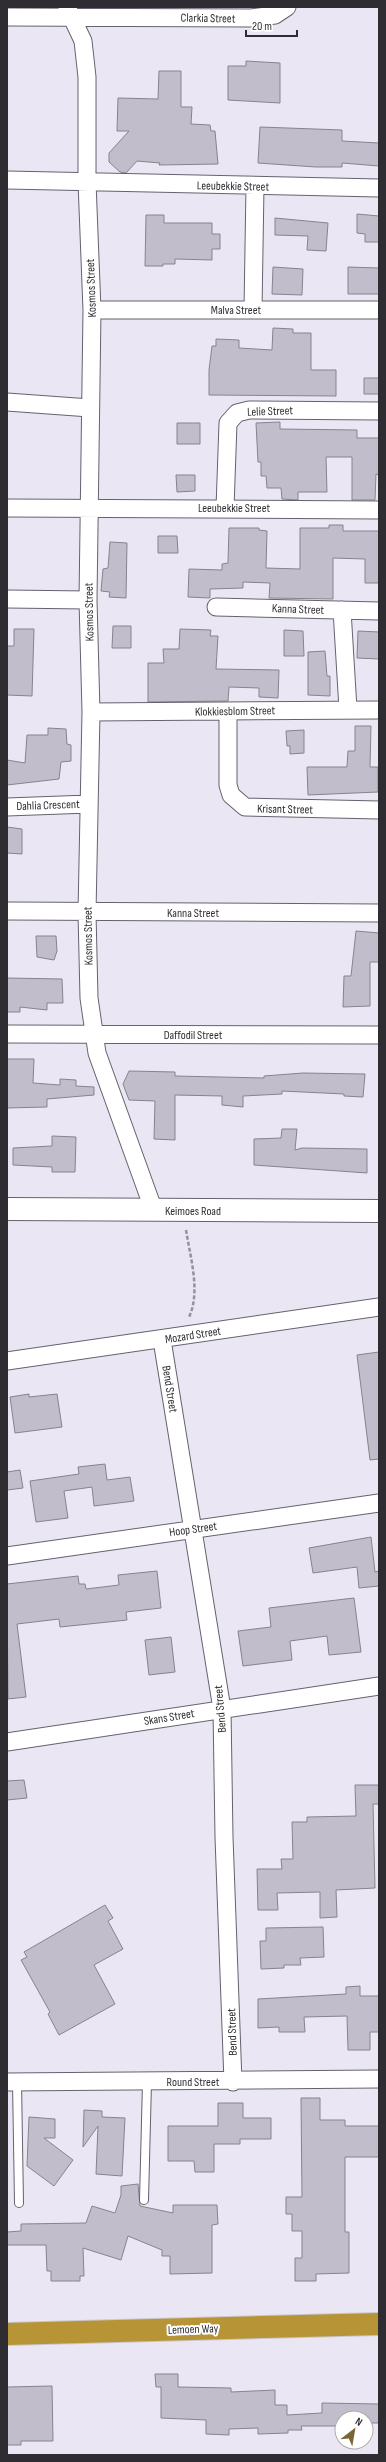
<svg xmlns="http://www.w3.org/2000/svg" width="386" height="2462" viewBox="0 0 386 2462" font-family="'Sofia Sans Condensed',sans-serif">
<style>
.building{fill:#c2bdca;stroke:#87838e}
.lines{fill:none;stroke-linecap:round;stroke-linejoin:round}
.lane-casing{stroke:#66626d;stroke-width:10}
.street-casing{stroke:#66626d;stroke-width:19}
.secondary-casing{stroke:#66626d;stroke-width:24}
.highway-casing{stroke:#c9c8ca;stroke-width:24}
.path{stroke:#95929b;stroke-width:2.5;stroke-dasharray:4 2;stroke-linecap:butt}
.lane{stroke:#fff;stroke-width:8}
.street{stroke:#fff;stroke-width:17}
.secondary{stroke:#fff;stroke-width:22}
.highway{stroke:#b79435;stroke-width:22}
.labels{text-anchor:middle;stroke-width:4;stroke-linejoin:round;paint-order:stroke}
.street-label{font-size:12px;fill:#2f2d32;stroke:#fff}
</style>
<rect width="100%" height="100%" fill="#ebe6f3"/>
<path class="building" d="M246 61 280 63V103L228 100V66H246Z
M159 71H181V107H192L191 124 210 125 211 131H215L218 164 159 165 160 163 137 161 126 173 120 172 109 162V153L129 131H117L118 98 158 99Z
M260 127 342 130V141L379 143V166L342 163V167H316L258 163Z
M357 214 379 216V242H365V234L357 233Z
M146 215H164V223H212V234H220V249H212V260L175 259V264H163V266H145Z
M275 218 328 223 326 251 307 250 308 236 275 235Z
M273 267 303 269 302 295 272 294Z
M348 267 379 268V294H348Z
M273 328 293 329V333H311V370H336V396L209 395V370L212 346H216V339L239 340V348L272 350Z
M364 378H379V394H364Z
M280 422V429L357 430V438H379V475L376 474 375 500H352V457H326L327 492H298V500L282 499 281 488H267L266 476H261V462H258L256 423Z
M177 423H200V444H177Z
M176 475H195V491L177 492Z
M329 525H343V531H379V583H365V559L333 558V599L269 598 270 583 243 582V588L210 589V598L188 597 189 569 222 570V564L228 563 229 528H259V530L267 531 266 568 300 569V528H329Z
M158 536H177L178 553H158Z
M110 542 127 543 126 598 109 597 110 592 101 591 103 569 108 568Z
M113 626H131V648H112Z
M14 629H34L32 696 7 695V646H14Z
M180 629 211 630 210 636H218L216 669 279 670 278 698 259 697V688L229 687 228 701 148 702V663H164L163 649H179Z
M284 630 303 631 304 656H284Z
M358 631 379 632V659L357 658Z
M325 651 327 676H330V696L308 695V652Z
M355 726H371L370 767H378V792L308 795 307 767H347L348 751H355Z
M48 728 66 729 67 744 71 745V761L61 762 59 779 7 785V760L25 763 27 735H48Z
M304 730V753L290 754V746H287L286 731Z
M7 827 22 829V854L7 853Z
M356 931 379 933V962H370V1006L343 1007 344 976H351Z
M36 936H56L57 951 54 960 37 957Z
M7 978 62 979 63 1003H47V1010L20 1007V1012H7Z
M7 1059H34L33 1083 60 1085V1079L76 1080V1086L94 1087V1095L47 1099V1107L7 1108Z
M129 1071 175 1072V1076L264 1078V1076L303 1073 365 1074 363 1097 344 1096V1094L282 1091V1094L243 1096V1107L222 1105V1096L175 1095V1140L154 1139 155 1101 129 1100 123 1084Z
M282 1129H297L295 1150 302 1148 367 1149V1173L254 1165V1139L281 1138Z
M52 1136 76 1137 75 1172H52V1167L13 1165V1148L52 1146Z
M379 1352V1459L370 1460 357 1355Z
M29 1394V1397L57 1394 62 1427 15 1433 10 1397Z
M105 1464 107 1480 130 1477 134 1501 94 1506 92 1487 64 1491 68 1518 36 1522 30 1481 79 1474 78 1467Z
M20 1470 23 1488 7 1490V1472Z
M371 1537 375 1572 379 1571V1586L359 1588 357 1567 313 1573 309 1548Z
M157 1571 161 1608 126 1612 127 1620 89 1624 60 1627 59 1619 17 1624 26 1697 8 1699 7 1584 78 1576 79 1584H85L86 1589 119 1585 118 1575Z
M354 1598 361 1652 329 1655 327 1636 290 1641 292 1660 243 1666 238 1631 271 1627 269 1608Z
M171 1637 175 1672 149 1675 145 1640Z
M24 1780 27 1798 7 1800V1781Z
M355 1785H379V1804H373L375 1888 336 1890 337 1917 320 1918V1892L277 1893 278 1910H258L257 1869H282L281 1859H293L292 1822H307V1817L356 1816Z
M105 1905 113 1918 108 1921 123 1949 94 1965 115 2004 59 2035 48 2014 50 2012 21 1960 27 1957 24 1952Z
M323 1927 324 1957 300 1958 301 1965H284V1968L261 1969 260 1941H266V1928Z
M360 1986V1996H379V2032H370V2050H348L347 2016 304 2017 305 2032H279V2027L258 2028V1999L346 1994V1987Z
M301 2098H320V2120H345V2126H379V2157H345V2232H349V2273L316 2274V2281H295V2258H302V2231H292V2214H286V2197H302Z
M218 2103H243V2118H271V2139H240V2144H214V2172H195L194 2161H168V2126H218Z
M84 2110 102 2111V2117L125 2118 122 2176 96 2174 98 2126 83 2147Z
M29 2117 55 2119V2138H44L73 2160 54 2186 27 2166Z
M138 2184 140 2206 173 2213V2205H217L218 2224 212 2225V2273L170 2274V2256H162V2250L128 2236 121 2260 83 2248 84 2276H80V2281H51V2271H47L46 2245H7V2232L21 2231V2224L86 2223 92 2206 115 2213 121 2195V2186Z
M155 2374H178V2387L231 2388V2392L275 2390V2405H287V2415L322 2413V2403L379 2404V2423H366V2426V2418H342V2426H301L302 2430H288V2433L258 2434V2428L229 2429V2435L206 2434V2420L161 2418V2387H156Z
M52 2386 53 2441H21V2445H7V2387Z"/>
<g class="lines">
<g class="lane-casing">
<path id="lane" d="M17 2082 19 2203
M144 2200 147 2082"/>
</g>
<g class="street-casing">
<path id="street" d="M67 7 83 41 87 77V182L92 310 88 600 91 712 87 913 89 998 97 1053 154 1211
M7 17 251 18 275 15 287 7
M7 180 379 188
M92 310H379
M253 310 255 186
M7 402 90 408
M7 508 379 510
M225 508 228 423 237 413 249 410 379 411
M7 599 88 600
M216 607 379 611
M342 610 348 709
M91 712 379 710
M228 712V785L231 795 245 807 379 810
M7 807 89 804
M7 911 379 913
M7 1034 379 1035
M162 1340 222 1709 224 1837 233 2082
M7 1361 379 1307
M7 1556 379 1503
M7 1742 379 1686
M7 2082 379 2079"/>
</g>
<g class="secondary-casing">
<path id="secondary" d="M7 1209 379 1211"/>
</g>
<g class="highway-casing">
<path id="highway" d="M7 2334 379 2324"/>
</g>
<path class="path" d="M186 1230C190 1256 201 1292 189 1317"/>
<use href="#lane" class="lane"/>
<use href="#street" class="street"/>
<use href="#secondary" class="secondary"/>
<use href="#highway" class="highway"/>
</g>
<g class="labels">
<g class="street-label">
<text transform="translate(208 18) rotate(1)" y="4">Clarkia Street</text>
<text transform="translate(233 186) rotate(1)" y="4">Leeubekkie Street</text>
<text transform="translate(91 288) rotate(-92)" y="4">Kosmos Street</text>
<text x="236" y="314">Malva Street</text>
<text transform="translate(270 411) rotate(-2)" y="4">Lelie Street</text>
<text x="234" y="512">Leeubekkie Street</text>
<text transform="translate(298 609) rotate(2)" y="4">Kanna Street</text>
<text transform="translate(89 612) rotate(-91)" y="4">Kosmos Street</text>
<text transform="translate(235 711) rotate(-1)" y="4">Klokkiesblom Street</text>
<text transform="translate(48 805) rotate(-2)" y="4">Dahlia Crescent</text>
<text transform="translate(285 809) rotate(1)" y="4">Krisant Street</text>
<text x="193" y="917">Kanna Street</text>
<text transform="translate(88 936) rotate(-91)" y="4">Kosmos Street</text>
<text x="193" y="1039">Daffodil Street</text>
<text x="193" y="1215">Keimoes Road</text>
<text transform="translate(193 1335) rotate(-9)" y="4">Mozard Street</text>
<text transform="translate(170 1389) rotate(81)" y="4">Bend Street</text>
<text transform="translate(193 1529) rotate(-8)" y="4">Hoop Street</text>
<text transform="translate(220 1709) rotate(-95)" y="4">Bend Street</text>
<text transform="translate(169 1717) rotate(-9)" y="4">Skans Street</text>
<text transform="translate(232 2032) rotate(-92)" y="4">Bend Street</text>
<text x="193" y="2086">Round Street</text>
<text transform="translate(193 2329) rotate(-2)" y="4">Lemoen Way</text>
</g>
</g>
<rect width="386" height="2462" fill="none" stroke="#2f2d32" stroke-width="16"/>
<g transform="translate(354 2430) rotate(31)"><circle r="19" fill="#ffffff" stroke="#acabad"/>
<path d="M0-3L7 15L0 10L-7 15Z" fill="#796634"/>
<text y="-6" font-size="11" font-weight="bold" text-anchor="middle" fill="#2f2d32">N</text>
</g>
<path d="M246 30v6h51v-6" fill="none" stroke="#2f2d32" stroke-width="2"/>
<text x="252" y="30" font-size="12" fill="#2f2d32" stroke="#ffffff" stroke-width="3" paint-order="stroke">20 m</text>
</svg>
